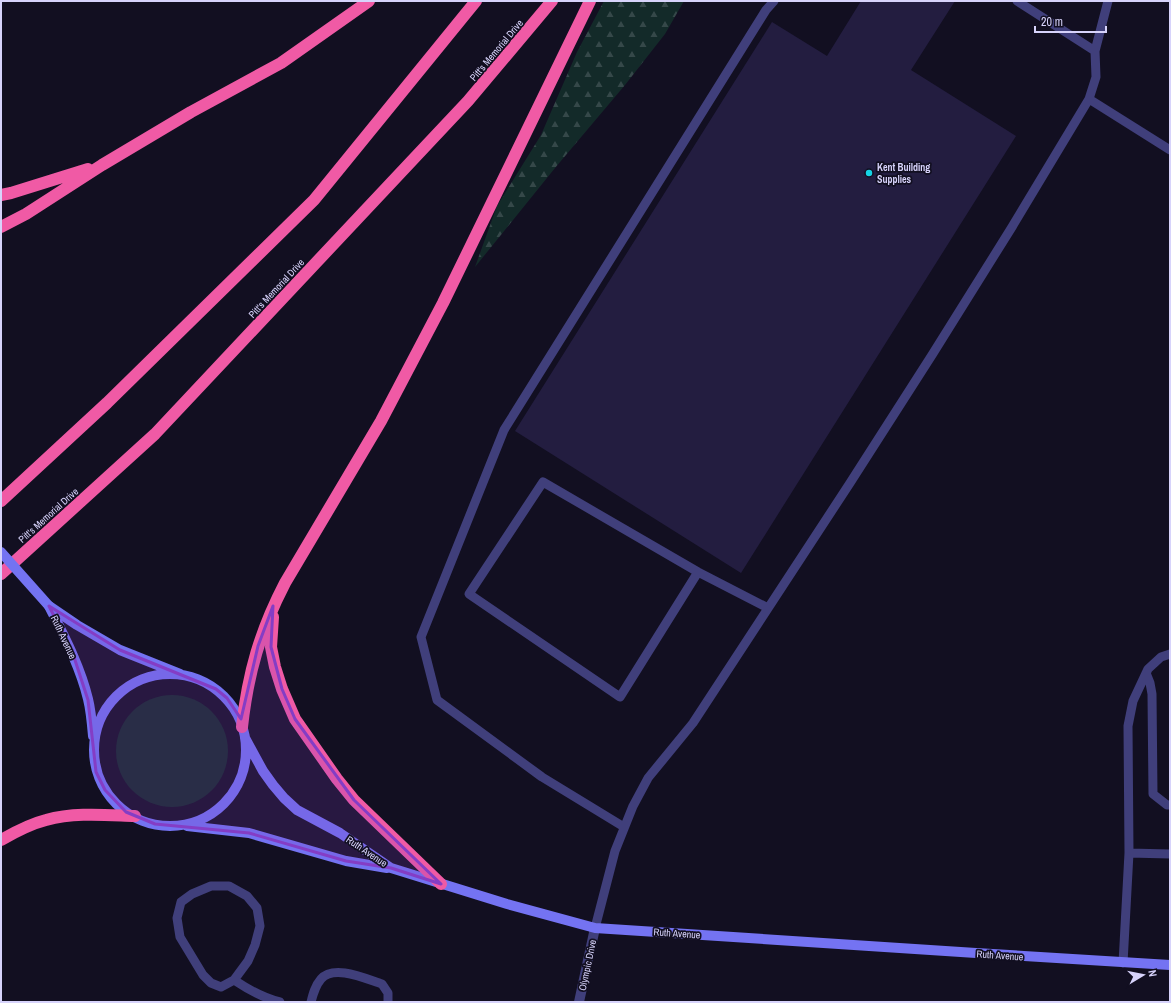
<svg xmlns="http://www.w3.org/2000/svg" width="1171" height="1003" viewBox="0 0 1171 1003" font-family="'Archivo Narrow',sans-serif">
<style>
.green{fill:#132a29}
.forest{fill:url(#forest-firs)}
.building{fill:#231d40}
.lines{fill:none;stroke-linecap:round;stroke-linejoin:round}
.service{stroke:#403f7b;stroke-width:9}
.minor{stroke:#403f7b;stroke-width:10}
.secondary{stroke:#7473f2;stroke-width:10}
.motorway{stroke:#f05aa5;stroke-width:12}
.secondary-bridge{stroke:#7473f2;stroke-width:10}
.marked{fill:#843dc5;fill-opacity:0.2;stroke:#843dc5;stroke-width:3;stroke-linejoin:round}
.poi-dot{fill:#15d4e5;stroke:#120f21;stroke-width:1.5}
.labels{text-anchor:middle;stroke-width:3.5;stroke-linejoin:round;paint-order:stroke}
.street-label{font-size:10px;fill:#d7d3fb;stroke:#120f21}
.poi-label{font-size:10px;font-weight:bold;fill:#d7d3fb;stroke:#120f21;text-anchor:start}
</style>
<defs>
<pattern id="forest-firs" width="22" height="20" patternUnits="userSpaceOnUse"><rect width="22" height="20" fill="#132a29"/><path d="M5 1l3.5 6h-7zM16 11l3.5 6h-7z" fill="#354849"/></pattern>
</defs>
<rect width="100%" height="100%" fill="#120f21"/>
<path class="green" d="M116 751a56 56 0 1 1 112 0a56 56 0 1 1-112 0Z"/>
<path class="forest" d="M604 1H684L665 34 625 85 555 168 475 267 497 206 541 135 577 52Z"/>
<path class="building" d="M861 1H955L911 70 1016 136 741 573 515 431 772 22 827 56Z"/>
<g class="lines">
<path class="service" d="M1017 1 1095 51
M1089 99 1170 150
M698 572 620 697 469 594 543 482 698 572 768 608
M1146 673 1150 683 1152 694 1153 794 1167 805H1170
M624 827 542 777 437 700 421 637 504 430 766 10 774 1
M1129 853 1170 854
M211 886H229L247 896 257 908 260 926 255 945 248 961 234 980 221 987 211 983 203 975 180 937 177 918 181 902 192 894Z
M595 928 615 851 633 806 648 778 693 723 850 483 932 355 1012 227 1089 99 1096 77 1095 51 1108 1
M1123 963 1129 853 1128 726 1133 701 1148 669 1161 657 1170 654
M234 980C249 990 263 998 280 1002
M311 1002C313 994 315 986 321 979 334 964 366 979 382 984L388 993V1002"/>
<path class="minor" d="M579 1002 595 928"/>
<path class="secondary" d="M49 606 77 625 120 650 180 674
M49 606C64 636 80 666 88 699 91 711 92 724 93 736
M94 750a76 76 0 1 1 152 0a76 76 0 1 1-152 0Z
M245 738 263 771 273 785 284 798 297 810 340 833 391 868 507 904 595 928 976 953 1170 965
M187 826 249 833 346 861 387 868"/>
<path class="motorway" d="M1 195 11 193 88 169
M1 227 26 214 102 165 191 112 281 63 369 1
M1 501 107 403 314 200 476 1
M1 574 155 434 468 101 552 1
M273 617 271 647 275 667 282 689 295 719 337 779 354 800 441 884
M242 727C248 673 260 631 285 583L381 421 443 303 590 1
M1 840C15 832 30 824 46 820 75 812 105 815 135 816"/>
<path class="secondary-bridge" d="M1 552 49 606"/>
</g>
<path class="marked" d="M49 606 120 650 216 689 227 698 241 719 258 646 273 606 271 647 282 689 295 719 354 800 441 884 391 868 346 861 249 833 155 824 126 812 105 790 96 772 88 700 73 654Z"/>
<circle class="poi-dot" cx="869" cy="173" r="4"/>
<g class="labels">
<g class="street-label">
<text transform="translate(496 50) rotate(-50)" y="4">Pitt's Memorial Drive</text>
<text transform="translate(276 288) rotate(-47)" y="4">Pitt's Memorial Drive</text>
<text transform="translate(48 515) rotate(-42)" y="4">Pitt's Memorial Drive</text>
<text transform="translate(64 637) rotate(65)" y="4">Ruth Avenue</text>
<text transform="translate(367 851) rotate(34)" y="4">Ruth Avenue</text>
<text transform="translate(677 933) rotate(4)" y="4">Ruth Avenue</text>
<text transform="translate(1000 955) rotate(4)" y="4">Ruth Avenue</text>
<text transform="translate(587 965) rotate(-78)" y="4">Olympic Drive</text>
</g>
<g class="poi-label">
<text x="877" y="171">Kent Building<tspan x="877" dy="12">Supplies</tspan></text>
</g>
</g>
<rect width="1171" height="1003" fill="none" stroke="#d7d3fb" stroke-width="4"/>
<g transform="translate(1143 975) rotate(80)" stroke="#120f21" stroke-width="3" paint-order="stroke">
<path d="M0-3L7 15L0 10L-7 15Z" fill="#d7d3fb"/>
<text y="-6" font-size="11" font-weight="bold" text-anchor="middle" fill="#d7d3fb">N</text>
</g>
<path d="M1035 26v6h71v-6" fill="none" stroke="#d7d3fb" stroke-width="2"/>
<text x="1041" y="26" font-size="12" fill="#d7d3fb" stroke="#120f21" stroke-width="3" paint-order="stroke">20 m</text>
</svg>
